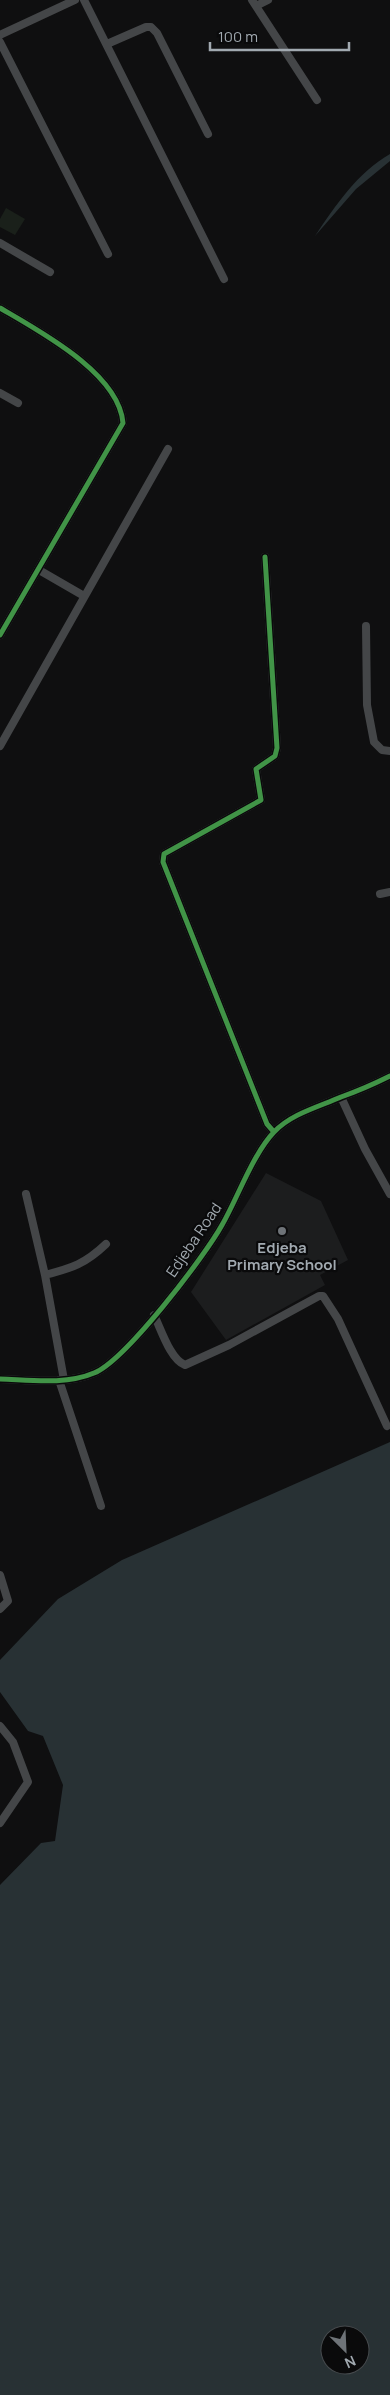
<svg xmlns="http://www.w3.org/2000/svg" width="390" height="2395" viewBox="0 0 390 2395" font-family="Manrope,sans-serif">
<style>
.built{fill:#1c1d1e}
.green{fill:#1a201a}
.water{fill:#283134;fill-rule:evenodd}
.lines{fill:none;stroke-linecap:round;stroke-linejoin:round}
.minor{stroke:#444648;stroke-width:8}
.cycleway-casing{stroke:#0a0a0b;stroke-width:8}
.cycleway{stroke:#419447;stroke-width:5}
.poi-dot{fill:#6e7378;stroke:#0a0a0b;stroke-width:2}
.labels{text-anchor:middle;stroke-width:4.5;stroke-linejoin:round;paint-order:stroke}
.street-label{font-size:15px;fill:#a1a9b0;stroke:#0a0a0b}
.poi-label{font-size:15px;font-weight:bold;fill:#a1a9b0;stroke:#0a0a0b}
</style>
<rect width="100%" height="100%" fill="#0f0f10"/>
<path class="built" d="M266 1173 321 1201 348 1260 320 1275 325 1285 226 1340 191 1292Z"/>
<path class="green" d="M6 208 25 219 15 235 0 227V219Z"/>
<path class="water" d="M390 154V161L356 189 315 236C336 205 357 173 390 154Z
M390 1442V2395H0V1885L41 1843 55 1841 63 1785 43 1736 28 1731 0 1692V1660L58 1599 122 1560ZM330 2335H360V2365H330Z"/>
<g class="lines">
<path class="minor" d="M84 0 224 279
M252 0 317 100
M256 6 268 0
M0 35 75 0
M0 42 108 254
M107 44 146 27H151L157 33 208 134
M0 243 50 272
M0 308C39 331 119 373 123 423L0 635
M0 393 18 403
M265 557 277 748 275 756 256 769 261 800 164 854 163 862 267 1124 274 1132
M39 570 84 596
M366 626 367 705 374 742 382 750 390 751
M0 746 168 449
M380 894 390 892
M341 1097 365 1149 390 1194
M26 1194 45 1275 64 1380
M45 1275C72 1268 85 1264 106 1244
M154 1315C161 1329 170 1359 185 1365L229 1345 319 1296H323L338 1319 387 1426
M0 1379C30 1380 66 1385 94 1373 125 1361 205 1256 222 1225 238 1197 253 1154 274 1132 291 1114 318 1107 341 1097 358 1091 374 1084 390 1076
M59 1380 101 1506
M0 1575 8 1601 0 1609
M0 1726 13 1742 28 1782 0 1823"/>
<g class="cycleway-casing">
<path id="cycleway" d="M0 308C39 331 119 373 123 423L0 635
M265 557 277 748 275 756 256 769 261 800 164 854 163 862 267 1124 274 1132
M0 1379C30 1380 66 1385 94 1373 125 1361 205 1256 222 1225 238 1197 253 1154 274 1132 291 1114 318 1107 341 1097 358 1091 374 1084 390 1076"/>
</g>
<use href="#cycleway" class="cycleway"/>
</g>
<circle class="poi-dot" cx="282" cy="1231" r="5"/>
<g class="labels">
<g class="street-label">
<text transform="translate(194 1240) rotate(-56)" y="5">Edjeba Road</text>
</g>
<g class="poi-label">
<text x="282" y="1253">Edjeba<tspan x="282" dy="17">Primary School</tspan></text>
</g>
</g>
<g transform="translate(345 2350) rotate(156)"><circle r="24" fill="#0a0a0b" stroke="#464a4d"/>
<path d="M0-4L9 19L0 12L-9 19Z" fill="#6e7378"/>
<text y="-8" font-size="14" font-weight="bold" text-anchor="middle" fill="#a1a9b0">N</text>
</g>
<path d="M210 42v8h139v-8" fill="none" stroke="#a1a9b0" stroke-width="2.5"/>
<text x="218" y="42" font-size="15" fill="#a1a9b0" stroke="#0a0a0b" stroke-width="4" paint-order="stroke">100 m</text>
</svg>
